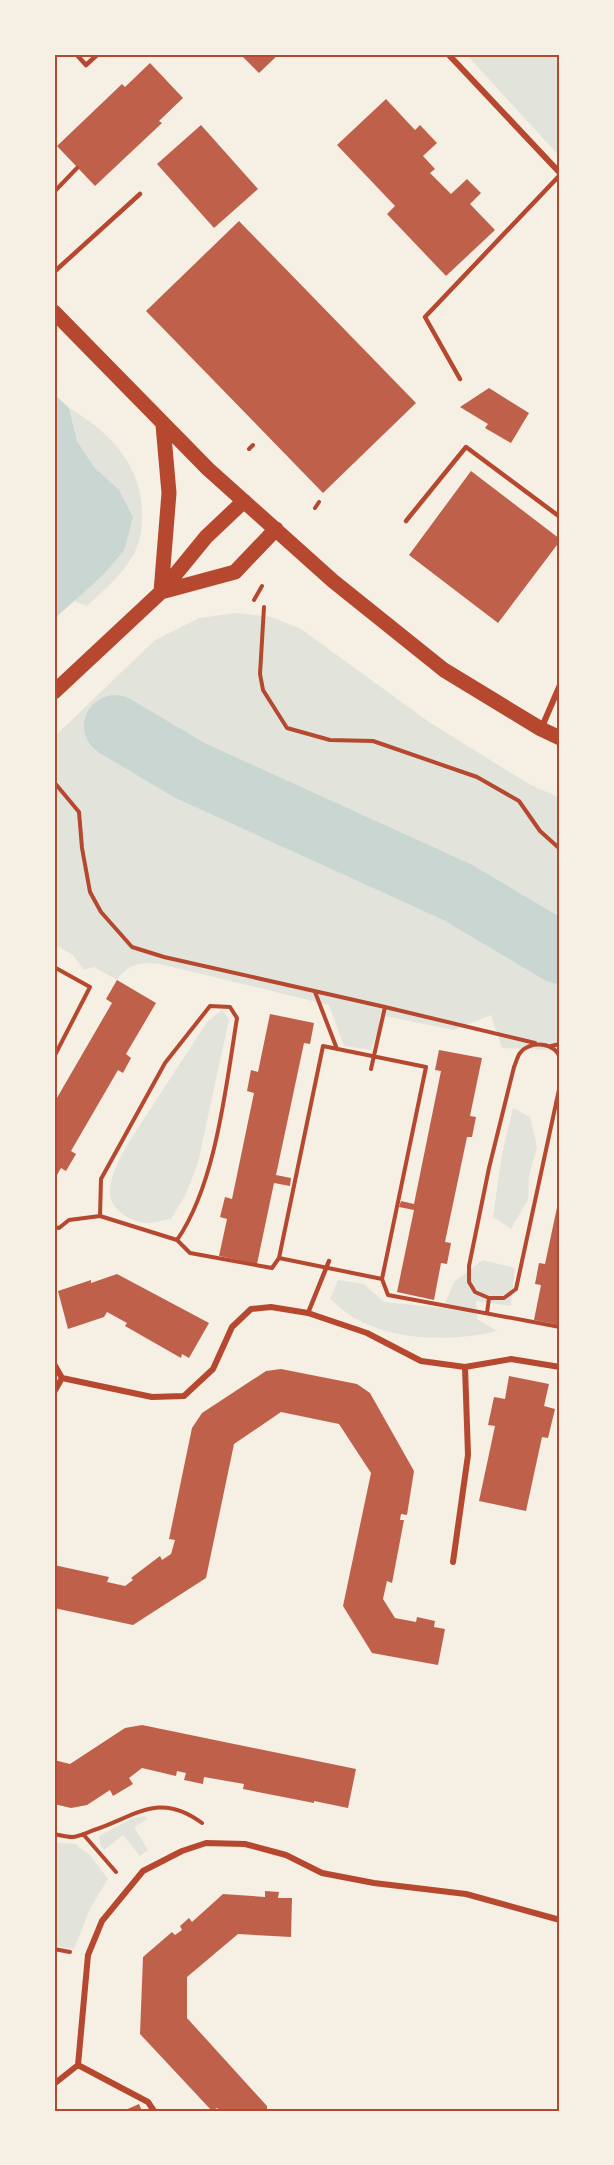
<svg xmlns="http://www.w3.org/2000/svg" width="614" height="2165" viewBox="0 0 614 2165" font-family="'Exo 2',sans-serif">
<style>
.green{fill:#e2e4dc}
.water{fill:#c9d6d2}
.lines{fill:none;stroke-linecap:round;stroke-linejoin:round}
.river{stroke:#c9d6d2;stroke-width:62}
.building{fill:#bf614a}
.path{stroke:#b5482f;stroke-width:4}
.service{stroke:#b5482f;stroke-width:4.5}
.minor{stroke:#b5482f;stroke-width:6}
.primary{stroke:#b5482f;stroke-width:15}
.neatline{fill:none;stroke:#b5482f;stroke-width:2}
</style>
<rect width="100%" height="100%" fill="#f6efe4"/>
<path class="green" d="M466 54H560V157L467 55Z
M69 408C109 431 142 465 142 514 142 528 141 541 134 554 122 575 104 590 87 606L74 601 101 577 124 551 119 490 94 467 77 441Z
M236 613 271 617 301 629 429 722 529 784 560 798V1050L502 1048 491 1015 454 1030 380 1015 379 1028 371 1050 344 1046 329 1005 160 964C142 962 127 964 117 980L94 967 84 970 73 955 54 944V737L155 640 199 618Z
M222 1010 229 1019 198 1163 186 1194 171 1219C163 1220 154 1223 147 1223 129 1221 108 1209 110 1189 111 1174 120 1158 127 1145L207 1022Z
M513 1108 530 1117 537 1147 529 1176 528 1200 511 1229 493 1217 502 1154Z
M483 1260 515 1268 511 1306 476 1301 477 1319 497 1331C454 1342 395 1341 356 1319 347 1314 338 1305 330 1299L338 1280 364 1284 384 1302 443 1308 454 1282Z
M144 1816 148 1819 134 1827 148 1850 140 1856 123 1835 104 1850 100 1844 99 1836 131 1819Z
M54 1842 75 1844 90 1855 108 1879 90 1909 74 1949 54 1946Z"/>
<path class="water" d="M54 394 69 408 77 441 94 467 119 490 133 517 124 551 101 577 54 619Z"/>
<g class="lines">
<path class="river" d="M115 726 189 770 457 892 560 953"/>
</g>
<path class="building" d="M240 54H279L259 73Z
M150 63 183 98 159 121 162 123 95 186 57 146 122 84 125 87Z
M386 99 415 130 420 125 437 143 423 156 435 169 430 173 451 194 467 179 481 193 470 204 495 230 446 276 387 214 395 206 337 145Z
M201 125 258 189 214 228 157 164Z
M239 221 416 403 323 493 146 311Z
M489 388 529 413 511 443 485 428 488 424 460 407Z
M471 471 560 539V541L498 623 409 555Z
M117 980 156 1003 126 1054 131 1058 123 1073 118 1070 71 1151 76 1154 66 1171 61 1168 54 1180V1103L112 1003 106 999Z
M270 1014 314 1023 310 1044 304 1043 276 1175 291 1178 290 1186 274 1183 257 1264 219 1256 227 1219 220 1217 225 1197 232 1199 254 1093 247 1091 251 1070 258 1072Z
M439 1050 482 1058 470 1116 476 1117 472 1137H467L445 1242 451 1243 447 1264 441 1263 434 1300 397 1292 414 1210 399 1207 401 1201 414 1204 441 1071 435 1070Z
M559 1198H560V1325L534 1320 541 1285 535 1284 539 1263 545 1264Z
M117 1274 209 1323 189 1358 182 1354 181 1358 125 1326 127 1323 107 1312 104 1317 68 1329 58 1291 91 1280V1283Z
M281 1369 357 1384 370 1393 414 1471 407 1515 401 1514 400 1520H404L392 1583 387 1581 383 1599 395 1618 416 1622 417 1617 435 1621 434 1627 445 1629 438 1665 372 1653 343 1606 371 1473 339 1424 281 1412 234 1444 206 1578 133 1625 54 1608V1565L109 1577 107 1582 125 1586 133 1580 131 1578 160 1556 162 1560 171 1554 175 1540 169 1539 192 1428 202 1413 266 1371Z
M509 1376 549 1384 544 1406 555 1409 548 1438 542 1437 526 1511 479 1501 495 1426 488 1425 494 1397 505 1399Z
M142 1725 356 1769 348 1808 314 1801V1803L243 1789 244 1784 204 1777 203 1784 184 1780 186 1773 177 1771 176 1776 142 1768 129 1778 133 1784 113 1796 110 1790 87 1805 71 1808 54 1804V1760L70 1764 125 1728Z
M265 1891 279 1892 278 1898H292L291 1937 238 1934 187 1977V2018L267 2106V2111H221L217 2108 212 2111 140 2034 143 1957 172 1932 175 1935 182 1930 180 1926 189 1918 192 1922 223 1894 265 1897Z
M139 2104 142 2111H123Z"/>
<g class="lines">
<path class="path" d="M54 192 77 168
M249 449 253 445
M315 508 319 502
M254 600 262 586
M264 607 260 674 263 690 287 728 330 740 373 741 477 777 519 801 540 831 560 849
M54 782 79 812 82 848 90 892 101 912 132 947 164 957 385 1007 371 1069
M54 967 90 987 54 1057
M315 992 337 1049
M385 1007 535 1043
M323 1046 426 1067 382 1279 279 1258Z
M551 1046 560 1044
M560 1059C557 1042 529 1040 520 1053 517 1057 516 1063 514 1067L489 1168 469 1266V1282L475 1292 489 1298H504L516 1289 560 1085
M100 1216 101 1179 165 1063 210 1006 230 1007 237 1018C226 1086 216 1184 177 1240
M54 1227 59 1228 69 1220 100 1216 177 1240 190 1253 272 1268 279 1258
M382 1279 388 1295 560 1327
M487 1313 489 1298
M54 1834C60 1835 66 1837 72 1837 79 1837 88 1832 94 1830 136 1816 159 1791 202 1823
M83 1834 116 1872
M54 1949 70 1952"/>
<path class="service" d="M76 54 86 65 98 54
M54 272 140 194
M460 379 425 317 560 175
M406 521 466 447 560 517
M308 1313 329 1261"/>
<path class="minor" d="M448 54 560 173
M541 729 560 685
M54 1364 62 1378
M465 1367 511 1359 560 1367
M54 1392 62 1378 152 1397 184 1396 213 1369 232 1327 251 1309 271 1307 308 1313 367 1333 421 1361 465 1367 468 1455 453 1562
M78 2065 148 2102 154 2111
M54 2084 78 2065 88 1955 102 1921 143 1871 182 1851 206 1843 245 1844 286 1855 322 1873 374 1883 466 1894 560 1920"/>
<path class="primary" d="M54 312 208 469 333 581 444 670 541 729 560 738
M161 592 169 493 163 425
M161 592 235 572 276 529
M54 692 161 592 206 537 244 501"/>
</g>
<rect width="614" height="2165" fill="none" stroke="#f6efe4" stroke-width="111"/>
<rect x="56" y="56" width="502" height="2054" class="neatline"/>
</svg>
